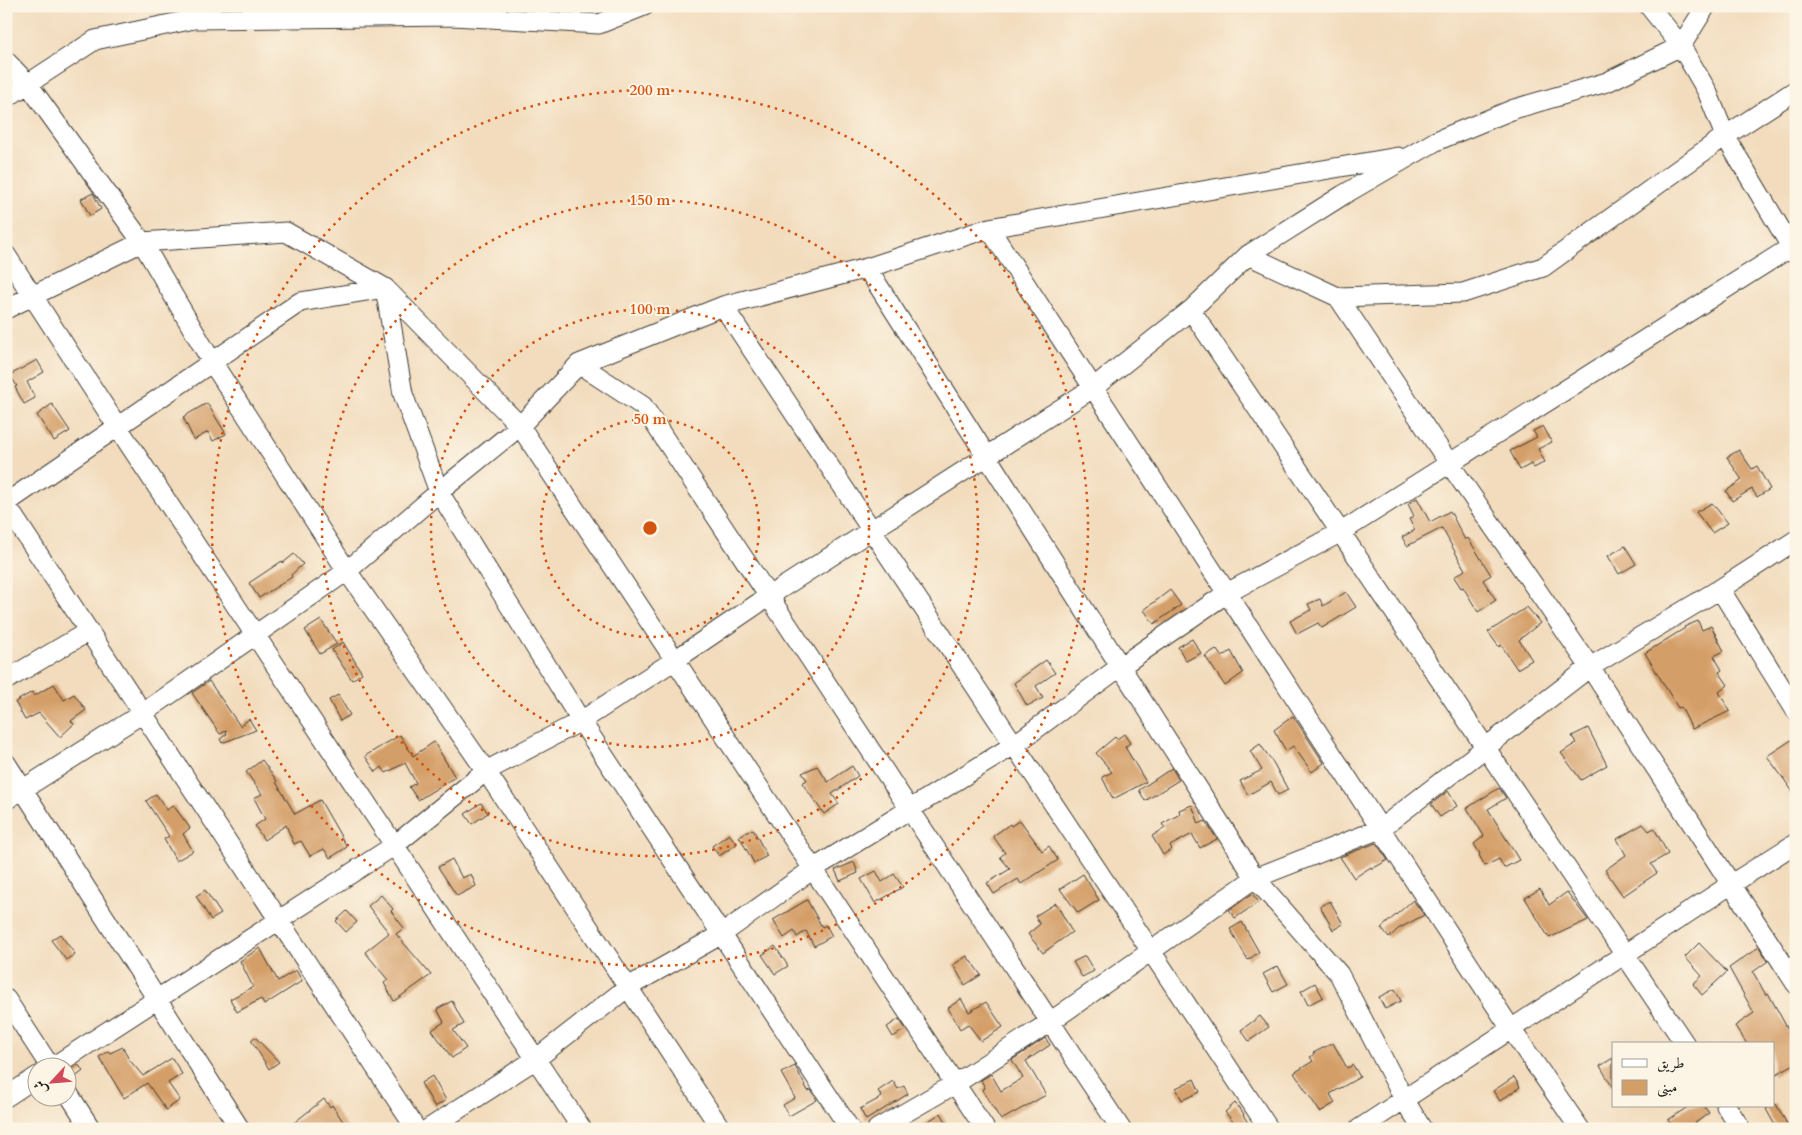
<svg xmlns="http://www.w3.org/2000/svg" width="1802" height="1135" viewBox="0 0 1802 1135" font-family="Cardo,Amiri,serif">
<style>
.building{fill:#d49e67}
.lines{fill:none;stroke-linecap:round;stroke-linejoin:round}
.minor-casing{stroke:#3c3934;stroke-width:21}
.minor{stroke:#fff;stroke-width:19}
.ring{fill:none;stroke:#d4530e;stroke-width:2.5;stroke-dasharray:2.5 5}
.centre{fill:#d4530e;stroke:#fcf5e5;stroke-width:2.5}
.ring-label{font-size:15px;text-anchor:middle;font-weight:bold;fill:#d4530e;stroke:#fcf5e5;stroke-width:4;stroke-linejoin:round;paint-order:stroke}
</style>
<rect width="100%" height="100%" fill="#fcf5e5"/>
<filter id="ink" filterUnits="userSpaceOnUse"><feTurbulence type="fractalNoise" baseFrequency=".02" numOctaves="2"/><feDisplacementMap in="SourceGraphic" scale="10" xChannelSelector="R" yChannelSelector="G"/><feConvolveMatrix kernelMatrix="1 2 1 2 8 2 1 2 1" color-interpolation-filters="sRGB"/></filter>
<filter id="wash" filterUnits="userSpaceOnUse"><feTurbulence type="fractalNoise" baseFrequency=".0096" numOctaves="4" result="noise"/><feDisplacementMap in="SourceGraphic" scale="20" xChannelSelector="R" yChannelSelector="G"/><feGaussianBlur stdDeviation="1.12" result="paint"/><feColorMatrix in="noise" values="0 0 0 0 0 0 0 0 0 0 0 0 0 0 0 0 0 1.4 0 .05"/><feComposite in="paint" operator="in"/></filter>
<g filter="url(#wash)">
<rect width="100%" height="100%" fill="#f2dcbd"/>
<g id="blocks">
<path class="building" d="M93 193 101 209 90 216 81 199Z
M37 360 44 372 27 382 35 398 24 404 15 387 17 386 10 375Z
M207 403 226 434 213 441 208 432 194 440 183 417Z
M52 404 70 431 54 441 37 415Z
M1543 426 1552 442 1538 449 1545 462 1534 468 1531 464 1520 470 1510 451 1537 437 1533 431Z
M1739 450 1752 469 1757 466 1770 489 1757 497 1752 489 1732 501 1726 491 1742 480 1727 457Z
M1417 498 1430 522 1450 511 1465 540 1468 538 1491 575 1483 580 1496 600 1478 612 1463 587 1461 588 1454 577 1465 570 1442 528 1407 546 1402 537 1415 530 1409 519 1414 516 1408 504Z
M1712 503 1728 523 1712 533 1696 512Z
M1625 546 1636 564 1619 574 1608 556Z
M294 554 303 564 291 575 292 577 259 598 249 583 282 561 283 563Z
M1170 590 1181 605 1154 624 1144 610Z
M1346 592 1356 607 1322 628 1318 623 1297 634 1290 621 1311 610 1308 604 1320 599 1323 606Z
M1527 607 1540 623 1519 640 1532 660 1517 669 1501 645 1499 647 1488 632Z
M321 620 337 644 320 654 305 630Z
M1698 621 1702 630 1711 626 1724 651 1714 656 1722 670 1719 672 1728 685 1719 692 1730 711 1692 729 1681 707 1678 708 1645 653 1685 628 1684 627Z
M1192 639 1201 653 1186 661 1178 647Z
M343 642 362 673 352 680 332 650Z
M1216 649 1222 657 1231 651 1243 673 1225 686 1205 656Z
M1046 660 1055 673 1036 686 1043 698 1027 706 1014 683Z
M209 681 240 726 249 719 256 730 222 743 220 739 227 734 226 731 220 734 192 693Z
M54 684 64 700 74 694 86 710 71 721 74 724 60 737 39 713 25 720 15 702 32 692 34 696Z
M338 695 350 715 340 721 329 700Z
M1293 716 1324 763 1312 772 1293 746 1286 751 1274 730Z
M1588 728 1607 765 1581 780 1561 753 1576 743 1572 736Z
M1124 734 1130 743 1125 747 1146 782 1113 799 1102 777 1112 772 1096 753 1115 737 1117 739Z
M400 735 413 756 434 742 455 777 418 800 409 787 416 783 405 763 386 773 382 767 376 772 365 756Z
M1796 737V796L1767 756Z
M1260 744 1274 764 1288 790 1278 795 1271 782 1248 795 1240 781 1262 770 1250 751Z
M262 760 277 781 276 782 295 814 320 800 347 847 330 858 324 849 310 856 301 841 294 844 286 825 264 840 255 826 265 819 254 798 262 794 246 772Z
M817 766 828 782 852 766 858 776 832 794 839 804 824 814 802 783 807 780 802 773Z
M1172 768 1179 780 1145 801 1139 790Z
M1499 788 1506 798 1488 809 1519 860 1504 868 1499 859 1485 866 1479 855 1480 854 1474 844 1484 836 1467 808Z
M1448 791 1457 806 1440 817 1431 804Z
M156 794 167 810 173 805 190 828 183 834 193 851 176 861 164 839 169 836 146 801Z
M481 803 488 813 472 824 465 814Z
M1192 805 1199 824 1205 821 1217 839 1200 848 1192 834 1170 846 1172 849 1163 855 1152 836 1165 828 1162 824 1180 814 1179 810Z
M1020 820 1042 851 1049 846 1058 860 1021 884 1018 879 994 894 987 883 1010 869 1000 857 1005 853 993 836 1010 824 1011 826Z
M1643 824 1649 831 1654 828 1668 854 1651 864 1657 873 1623 896 1605 870 1626 855 1617 839Z
M753 829 767 856 754 863 739 836Z
M729 834 737 844 719 856 712 846Z
M1376 843 1388 860 1372 869 1371 867 1354 878 1340 857Z
M452 859 462 878 471 874 476 886 457 896 438 867Z
M854 862 858 873 840 881 835 870Z
M876 871 882 882 894 874 903 887 875 903 861 879Z
M1083 874 1099 900 1078 913 1060 889Z
M1540 889 1549 905 1567 892 1588 920 1549 938 1525 898Z
M205 890 221 914 211 920 196 896Z
M1252 894 1259 902 1235 918 1229 910Z
M381 895 393 909 391 911 404 928 396 934 431 975 394 1001 384 983 388 980 365 952 389 933 368 906Z
M807 900 822 927 826 925 832 936 814 946 806 931 797 937 794 931 784 938 773 920Z
M1413 900 1424 915 1398 929 1389 938 1381 928Z
M1330 901 1343 924 1333 930 1320 906Z
M1056 903 1072 932 1043 953 1028 934 1040 924 1035 916Z
M347 911 357 922 346 932 336 921Z
M1242 922 1259 952 1248 960 1230 929Z
M60 934 75 954 66 960 51 940Z
M1699 943 1727 972 1702 995 1693 984 1702 976 1685 957Z
M775 946 788 966 775 974 762 955Z
M1759 947 1768 961 1753 972 1766 995 1768 993 1790 1033 1796 1029V1063L1773 1076V1044H1747L1735 1026 1754 1013 1729 968Z
M260 948 278 981 296 970 302 981 264 1005 261 999 237 1012 230 999 253 987 240 961Z
M967 956 981 975 965 985 953 965Z
M1085 956 1094 971 1082 977 1073 962Z
M1278 966 1288 984 1273 992 1263 974Z
M1315 983 1323 997 1308 1005 1301 991Z
M1395 989 1401 1001 1385 1009 1379 997Z
M961 999 969 1012 986 1002 1003 1027 981 1041 968 1024 960 1029 948 1008Z
M452 1001 464 1024 453 1030 466 1048 452 1058 432 1030 444 1022 437 1009Z
M1260 1016 1269 1027 1249 1041 1241 1030Z
M899 1019 906 1029 893 1037 887 1027Z
M255 1037 279 1062 269 1069 251 1040Z
M1045 1038 1050 1045 1026 1061 1046 1095 1001 1120 982 1090 985 1088 981 1080 991 1074 1001 1091 1023 1078 1012 1060Z
M1333 1043 1347 1068 1353 1065 1360 1077 1330 1094 1335 1103 1320 1112 1294 1073 1313 1061 1310 1057 1314 1055 1313 1053Z
M123 1047 128 1058 143 1076 172 1058 182 1074 168 1083 180 1100 166 1110 147 1083 124 1098 99 1057 108 1051 110 1053Z
M1613 1058V1088L1600 1066Z
M78 1064 83 1071 73 1079 68 1071Z
M795 1066 808 1091 811 1090 817 1100 789 1116 783 1105 795 1098 781 1073Z
M432 1076 446 1100 435 1107 421 1083Z
M1514 1077 1520 1087 1500 1101 1493 1091Z
M1194 1079 1200 1092 1182 1100 1176 1088Z
M893 1081 898 1089 904 1086 908 1094 866 1120 860 1109 882 1097 878 1091Z
M324 1099 330 1107 332 1105 348 1129H286Z
M1235 1103 1244 1114 1243 1115 1252 1129H1239L1225 1112Z
M1776 1104 1785 1120 1789 1129H1777L1766 1109Z
M1689 1106H1704L1709 1113 1687 1129H1674L1668 1120Z
M941 1113 950 1129H916Z"/>
</g>
</g>
<g filter="url(#ink)">
<use href="#blocks" fill-opacity="0" stroke="#3c3934" stroke-width="1"/>
<g class="lines">
<g class="minor-casing">
<path id="minor" d="M1649 6 1681 46 1707 91 1725 136 1796 255
M6 61 28 84 142 242 212 362 347 571 486 771 721 1129
M6 98 95 40 194 19 453 16 599 24 644 6
M989 228 1511 1029 1580 1129
M6 255 117 426 582 1129
M1248 255 1338 297 1449 463 1590 667 1796 984
M867 268 1255 878 1339 974 1404 1099 1422 1129
M1338 297 1463 293 1543 267 1725 136 1796 90
M723 306 1269 1129
M6 309 142 242 286 232 385 288 403 394 439 492 581 721 850 1129
M1191 310 1685 1044
M579 364 643 406 1121 1129
M6 503 300 302 385 288 520 426 985 1129
M6 505 416 1129
M1720 589 1796 711
M6 680 89 631
M6 763 240 1129
M6 800 143 713 347 571 439 492 520 426 579 364 723 306 867 268 989 228 1398 157
M6 999 51 1068
M51 1068 395 845 486 771 581 721 675 660 769 596 1093 388 1191 310 1248 255 1343 195 1436 141 1514 109 1607 82 1681 46 1706 6
M68 1093 91 1129
M6 1097 38 1076
M1726 1106 1741 1129
M428 1129 536 1059 628 987 722 934 813 869 1014 745 1121 666 1227 593 1341 532 1796 244
M877 1129 955 1084 1050 1022 1255 878 1380 829 1590 667 1720 589 1796 540
M1359 1129 1730 885 1796 843"/>
</g>
<use href="#minor" class="minor"/>
</g>
</g>
<g class="ring">
<circle cx="650" cy="528" r="109"/>
<circle cx="650" cy="528" r="219"/>
<circle cx="650" cy="528" r="328"/>
<circle cx="650" cy="528" r="438"/>
</g>
<circle cx="650" cy="528" r="8" class="centre"/>
<g class="ring-label">
<text x="650" y="95">200 m</text>
<text x="650" y="205">150 m</text>
<text x="650" y="314">100 m</text>
<text x="650" y="424">50 m</text>
</g>
<rect width="1802" height="1135" fill="none" stroke="#fcf5e5" stroke-width="25"/>
<rect x="1612" y="1042" width="162" height="65" fill="#fcf5e5" stroke="#a29e95"/>
<rect x="1622" y="1059" width="25" height="8" fill="#ffffff" stroke="#a29e95"/>
<text x="1657" y="1068" font-size="15" fill="#1c1c1c">طريق</text>
<rect x="1622" y="1080" width="25" height="15" fill="#d49e67" stroke="#a29e95"/>
<text x="1657" y="1092" font-size="15" fill="#1c1c1c">مبنى</text>
<g transform="translate(52 1082) rotate(244)"><circle r="24" fill="#fcf5e5" stroke="#a29e95"/>
<path d="M0-4L9 19L0 12L-9 19Z" fill="#d1495b"/>
<text y="-8" font-size="14" font-weight="bold" text-anchor="middle" fill="#1c1c1c">ش</text>
</g>
</svg>
